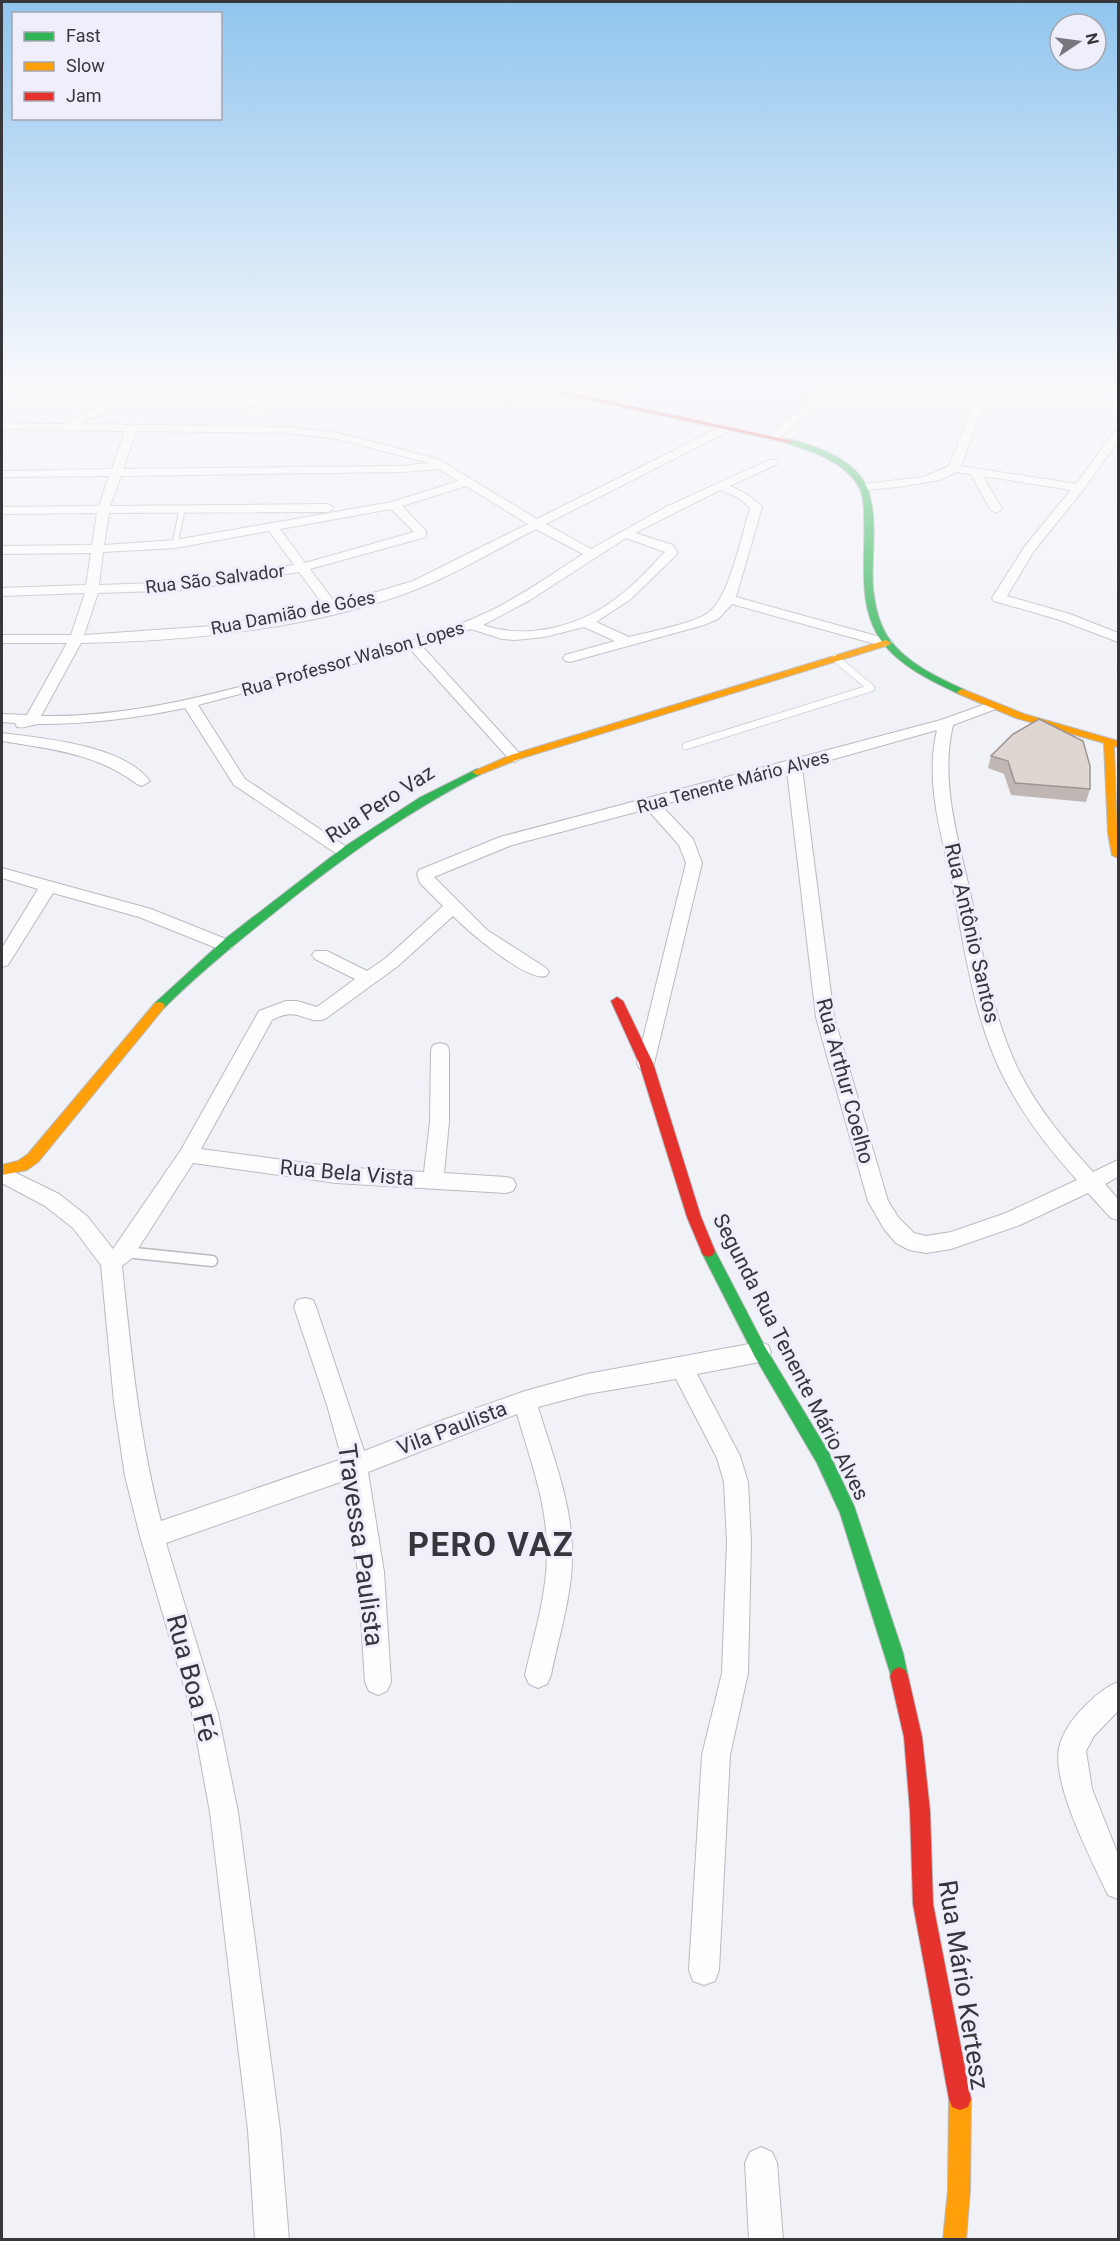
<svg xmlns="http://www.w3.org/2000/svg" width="1120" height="2241" viewBox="0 0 1120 2241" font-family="Roboto,sans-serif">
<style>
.built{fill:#e6e7f5}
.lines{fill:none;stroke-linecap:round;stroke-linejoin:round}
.lane-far2-casing{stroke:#bababf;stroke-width:7}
.lane-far1-casing{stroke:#bababf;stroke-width:8}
.lane-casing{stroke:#bababf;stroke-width:13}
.street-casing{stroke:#bababf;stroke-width:2}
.fast-casing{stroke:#bababf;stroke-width:2}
.slow-casing{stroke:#bababf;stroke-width:2}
.jam-casing{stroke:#bababf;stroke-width:2}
.lane-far2{stroke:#fdfdfe;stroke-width:5}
.lane-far1{stroke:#fdfdfe;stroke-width:7}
.lane{stroke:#fdfdfe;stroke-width:10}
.street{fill:#fdfdfe;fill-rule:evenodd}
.fast{fill:#30b455;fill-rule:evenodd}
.slow{fill:#ff9f0a;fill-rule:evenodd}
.jam{fill:#e5322d;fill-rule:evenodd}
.wall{fill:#c0b7b4}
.building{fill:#dfd5d1;stroke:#9c9592;stroke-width:1.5}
.labels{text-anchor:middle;stroke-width:6;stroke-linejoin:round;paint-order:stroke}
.far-street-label{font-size:18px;fill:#36363b;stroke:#eeeffb}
.street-label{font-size:21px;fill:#36363b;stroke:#eeeffb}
.near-street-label{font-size:26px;fill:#36363b;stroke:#eeeffb}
.near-district-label{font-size:33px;font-weight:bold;letter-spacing:1.5px;fill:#36363b;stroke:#eeeffb}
</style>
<rect width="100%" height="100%" fill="#f1f2f8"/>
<path class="built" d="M634 388H818L770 434 617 401Z"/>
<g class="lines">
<g class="lane-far2-casing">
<path id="lane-far2" d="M175 544 182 510"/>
</g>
<g class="lane-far1-casing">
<path id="lane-far1" d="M686 746 871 688 835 658"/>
</g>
<g class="lane-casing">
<path id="lane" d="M125 1252 212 1261"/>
</g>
<g class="street-casing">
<path id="street" d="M137 388H150L81 424 287 427 338 433 438 459 537 519 723 426H731V430L546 524 591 549 666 507 769 460H777V464L730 486 747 494 762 507 736 597 891 640 893 643 886 647 732 604 718 619 704 625 570 662 565 661 563 658 565 655 615 641 584 627 544 637 515 640 502 639 471 629 422 646 520 754 523 757 515 762 510 760 410 649 198 705 245 779 351 850 343 855 337 854 234 785 185 708C137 718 89 724 40 724 31 724 25 729 17 727L15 723 2 722V714L27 715 67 643H2V635H71L85 593 2 596V588L86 585 91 553 2 554V546L92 545 97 513 2 514V507L99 506 109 476 2 477V471L112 469 125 431 2 429V423L64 424ZM136 431 287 433 338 439 429 463 401 466 123 469ZM439 469 458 481 392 502 175 540 104 545 109 513 328 512 334 508 328 504 110 506 121 476 401 472ZM466 486 528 524 413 581 336 604 310 569 426 537V531L402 506ZM720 490 739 498 750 508C742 534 729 599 708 613 692 624 649 632 629 637L596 622 631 599 678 553 673 545 635 533ZM391 509 414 532 305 563 280 529ZM536 529 583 554C552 574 523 595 490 611 441 635 388 647 335 661 240 687 141 718 41 716L81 643C189 641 322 628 422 587 461 571 499 548 536 529ZM269 531 294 565 187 582 99 585 103 552 175 548ZM626 538 665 552C649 569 633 586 614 600 578 627 526 640 483 625L530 600ZM299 572 325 607 213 626 84 635 98 593 187 590Z
M155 388H177L265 402 286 388H298L255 416 250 413 257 407 160 391Z
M582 388H593L581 398H573V394Z
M826 388H837L777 440H769V436Z
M980 388H990L961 466 1076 484 1114 432 1118 431V441L1083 490 1034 551 1007 596 1070 614 1118 633V642L1060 620 994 601 992 598 1025 546 1071 490 983 476 1002 509 996 513 990 509 971 474 956 472 940 480 898 487 864 490 858 487 864 484 924 477 949 466Z
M991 702 998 706 996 709 953 725C939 785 960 843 972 901 984 959 993 1020 1020 1073 1039 1110 1065 1141 1093 1172L1118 1160V1177L1105 1184 1118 1199V1220L1111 1218 1088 1193 1020 1225 951 1249 926 1253 909 1250 896 1243 884 1229 868 1201 816 1017 787 771 661 805 693 839 702 863 653 1068 646 1070 639 1068 637 1063 686 863 679 845 647 809 512 845 434 877 487 930 546 968 549 972 546 976C527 982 468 931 453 916L398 966 325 1019C305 1025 299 1005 272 1020L201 1149 336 1167 424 1172 430 1122 431 1050 433 1045 440 1043 447 1045 449 1050V1122L444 1173 506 1177 513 1179 516 1185 513 1191 506 1193 336 1183 193 1163 132 1258 122 1266C131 1352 139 1437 161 1521L342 1459 327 1405 294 1307 297 1300 305 1298 313 1300 316 1307 364 1451 446 1419 525 1391 587 1374 760 1342 768 1345 771 1352 768 1359 760 1362 697 1374 740 1456 748 1482 751 1542 748 1673 730 1755 719 1970 715 1981 704 1985 693 1981 689 1970 702 1755 722 1673 727 1542 724 1482 717 1458 676 1379 587 1394 538 1407C552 1454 572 1502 572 1552 573 1593 559 1635 551 1675L547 1684 538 1688 529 1684 525 1675C534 1635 547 1594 547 1553 548 1506 530 1459 517 1414L368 1472 384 1572 391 1682 387 1691 378 1695 369 1691 365 1682 358 1572 346 1480 166 1543 218 1714 238 1812 280 2130 289 2240H255L248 2130 210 1812 192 1714 140 1536 125 1476 114 1402 101 1265 73 1228 45 1206 2 1183V1166L59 1194 87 1216 113 1249 181 1150 259 1011 286 1001H297L317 1007 355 979 315 959 312 955 315 951H327L367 971 386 958 443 906 420 883 417 874 419 870 500 837 941 720ZM937 730C925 780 940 829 951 878 964 943 972 1012 1001 1072 1021 1113 1047 1147 1077 1180L1006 1213 951 1232 926 1236 914 1233 898 1217 888 1201 834 1017 802 768Z
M2 733C45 739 121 744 150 781L142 786 137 784C96 753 50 749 2 741Z
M2 868 151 909 231 941 234 945 231 949H219L139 917 53 893 8 965 2 967V948L38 889 2 878Z
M1118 1682V1711L1094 1736 1086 1751 1092 1789 1118 1854V1899L1108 1895C1092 1861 1052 1785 1059 1748 1063 1731 1073 1718 1085 1706 1095 1696 1105 1687 1118 1682Z
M761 2147 772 2152 777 2163 783 2240H749L745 2163 750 2152Z"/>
</g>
<g class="fast-casing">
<path id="fast" d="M789 439C817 446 860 461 869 493 878 523 871 557 873 588 875 606 879 625 890 640 908 664 939 678 965 690V694H959C932 681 901 667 883 643 856 608 866 560 864 519 864 509 864 496 859 487 845 462 812 451 786 443L785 441Z
M477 769 482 772 481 774C408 811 344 857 280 908 240 940 200 972 163 1009H155L153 1006 155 1003 226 938 344 847 419 798Z
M708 1245 713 1247 765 1347 829 1453 854 1506 903 1653 908 1676 905 1682 899 1685 893 1682 840 1513 817 1463 755 1357 701 1251 703 1247Z"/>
</g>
<g class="slow-casing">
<path id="slow" d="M886 640 891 643 889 645 519 759 481 774 477 775 472 772 511 755Z
M962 689 1024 714 1118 741V747L1114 746 1118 858 1112 855 1108 833 1104 743 1016 718 959 694 957 692Z
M159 1002 163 1003 165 1006 163 1009 38 1162 27 1170 2 1175V1165L18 1161 28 1154 155 1003Z
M960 2088 968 2091 971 2099 970 2190 966 2240H943L948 2190 949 2099 952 2091Z"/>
</g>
<g class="jam-casing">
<path id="jam" d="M534 388H547L793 441 789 443Z
M617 997 623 1001 653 1063 701 1217 715 1251 713 1255 708 1257 703 1255 687 1217 639 1063 611 1001Z
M899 1667 905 1670 908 1676 922 1737 930 1811 933 1904 971 2099 968 2107 960 2110 952 2107 949 2099 913 1904 910 1811 904 1737 890 1676 893 1670Z"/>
</g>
<use href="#lane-far2" class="lane-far2"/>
<use href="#lane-far1" class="lane-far1"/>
<use href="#lane" class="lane"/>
<use href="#street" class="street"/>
<use href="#fast" class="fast"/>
<use href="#slow" class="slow"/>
<use href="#jam" class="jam"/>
</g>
<path class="wall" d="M991 756 1090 789 1086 802 1011 795 1004 774 988 768Z"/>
<path class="building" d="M1039 719 1083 741 1090 766V789L1015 783 1008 761 991 756 1013 734Z"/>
<linearGradient id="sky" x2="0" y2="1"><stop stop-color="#90c5ee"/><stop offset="0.55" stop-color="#f9f9fc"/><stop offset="1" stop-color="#f9f9fc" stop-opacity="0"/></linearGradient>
<rect width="1120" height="701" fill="url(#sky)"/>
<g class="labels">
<g class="far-street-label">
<text transform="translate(215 579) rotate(-7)" y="6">Rua São Salvador</text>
<text transform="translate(293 613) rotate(-11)" y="6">Rua Damião de Góes</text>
<text transform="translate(353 659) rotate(-16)" y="6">Rua Professor Walson Lopes</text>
<text transform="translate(733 782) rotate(-15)" y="6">Rua Tenente Mário Alves</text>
</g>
<g class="street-label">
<text transform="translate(380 804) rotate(-33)" y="7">Rua Pero Vaz</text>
<text transform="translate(972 933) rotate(77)" y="7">Rua Antônio Santos</text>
<text transform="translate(845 1081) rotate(75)" y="7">Rua Arthur Coelho</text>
<text transform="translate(347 1173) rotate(5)" y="7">Rua Bela Vista</text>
<text transform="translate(791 1357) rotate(63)" y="7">Segunda Rua Tenente Mário Alves</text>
<text transform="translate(452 1428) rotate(-21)" y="7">Vila Paulista</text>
</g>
<g class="near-street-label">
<text transform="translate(361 1545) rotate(82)" y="9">Travessa Paulista</text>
<text transform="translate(192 1678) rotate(75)" y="9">Rua Boa Fé</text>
<text transform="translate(964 1985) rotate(81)" y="9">Rua Mário Kertesz</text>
</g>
<g class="near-district-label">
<text x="491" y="1556">PERO VAZ</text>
</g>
</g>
<rect width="1120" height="2241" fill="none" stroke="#36363b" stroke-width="6"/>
<rect x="12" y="12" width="210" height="108" fill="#eeeffb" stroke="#a4a5ae" stroke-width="1.5"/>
<rect x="24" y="32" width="30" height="9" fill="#30b455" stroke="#a4a5ae" stroke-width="1.5"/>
<text x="66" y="42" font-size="18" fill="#36363b">Fast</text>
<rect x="24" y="62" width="30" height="9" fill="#ff9f0a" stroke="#a4a5ae" stroke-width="1.5"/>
<text x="66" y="72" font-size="18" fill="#36363b">Slow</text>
<rect x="24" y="92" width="30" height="9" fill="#e5322d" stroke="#a4a5ae" stroke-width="1.5"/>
<text x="66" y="102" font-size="18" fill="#36363b">Jam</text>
<g transform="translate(1078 42) rotate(77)"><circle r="28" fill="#eeeffb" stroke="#a4a5ae" stroke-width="1.5"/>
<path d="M0-4.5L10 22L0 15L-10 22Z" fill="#77787d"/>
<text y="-9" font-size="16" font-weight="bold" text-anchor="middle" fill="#36363b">N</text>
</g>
</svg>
